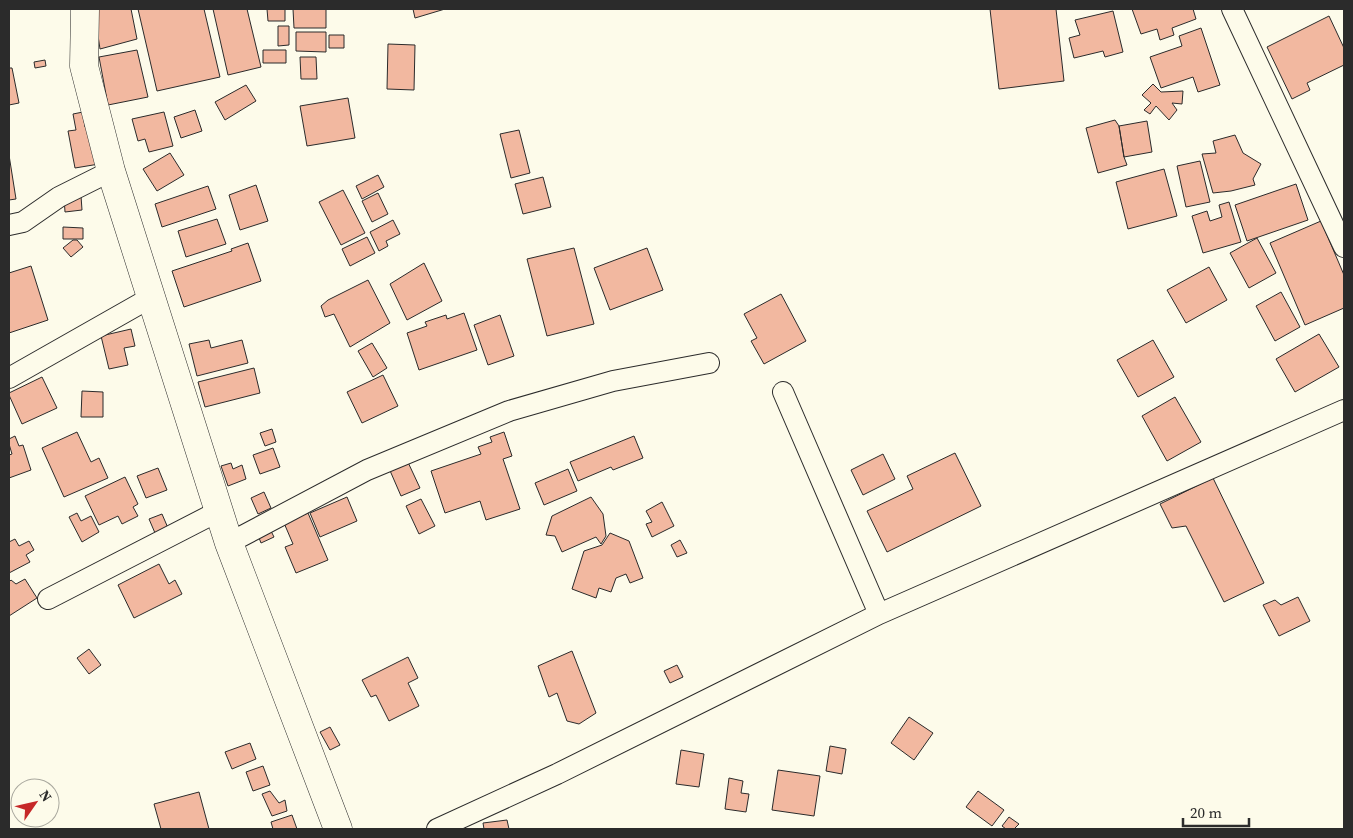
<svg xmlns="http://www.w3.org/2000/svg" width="1353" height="838" viewBox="0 0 1353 838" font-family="'Source Serif 4',serif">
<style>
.building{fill:#f2b8a0;stroke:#2b2b2b}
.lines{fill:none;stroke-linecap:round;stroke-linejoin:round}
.street-casing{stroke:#2b2b2b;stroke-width:22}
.secondary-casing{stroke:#2b2b2b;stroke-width:29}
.street{stroke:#fdfbea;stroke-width:20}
.secondary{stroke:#fdfbea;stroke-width:28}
</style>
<rect width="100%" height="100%" fill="#fdfbea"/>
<path class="building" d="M94 9H131L137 39 100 49Z
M138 9H204L220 77 157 91Z
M213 9H247L261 67 228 75Z
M267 9H285V21H268Z
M293 9H326V28H294Z
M413 9H445L415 18Z
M990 9H1056L1064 81 999 89Z
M1132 9H1193L1196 19 1172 28 1174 35 1160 40 1157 29 1141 34Z
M1113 11 1123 52 1105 57 1103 51 1074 58 1069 38 1080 35 1075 20Z
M1329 16 1344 48V65L1307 83 1310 90 1292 99 1267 47Z
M278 26H289V45L278 46Z
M1201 28 1220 85 1198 92 1193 77 1161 88 1150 57 1182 46 1179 36Z
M296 32H326V52L296 51Z
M329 35H344V48H329Z
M388 44 415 45 414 90 387 89Z
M137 50 148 97 108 105 99 57Z
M263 50H286V63H263Z
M300 57H316L317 79H301Z
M45 60 46 66 35 68 34 62Z
M9 68H12L19 103 9 105Z
M1153 84 1161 92 1183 91 1182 104 1172 103 1177 110 1169 120 1156 106 1150 114 1144 110 1151 103 1142 95Z
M246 85 256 101 225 120 215 102Z
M348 98 355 138 307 146 300 106Z
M195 110 202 131 181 138 174 117Z
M83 112 85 127 92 125 99 164 75 168 68 131 76 130 73 114Z
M164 112 173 146 149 152 145 139 138 141 132 119Z
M1115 120 1119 126 1124 157 1127 165 1098 173 1086 128Z
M1147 121 1152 152 1124 157 1119 126Z
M519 130 530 173 511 178 500 134Z
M1235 135 1243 153 1261 164 1253 179 1255 185 1231 191 1213 193 1202 154 1216 153 1213 141Z
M170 153 184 175 157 191 143 169Z
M9 155 16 199 9 200Z
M1200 161 1210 202 1186 207 1177 166Z
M1164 169 1177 216 1128 229 1116 182Z
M378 175 384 187 362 199 356 186Z
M543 177 551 207 523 214 515 184Z
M1296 184 1308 220 1247 241 1235 205Z
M256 185 268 221 240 230 229 195Z
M208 186 216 209 162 227 155 204Z
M343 190 365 233 341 245 319 202Z
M378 193 388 214 372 222 362 201Z
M81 196 82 210 65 212 64 197Z
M1229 202 1241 242 1203 253 1192 216 1207 211 1210 221 1222 217 1219 205Z
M217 219 226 244 186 257 178 231Z
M393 220 400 234 386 241 388 246 379 251 370 232Z
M1321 221 1344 275V308L1305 325 1270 243Z
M63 227 83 228V239H63Z
M367 237 375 253 350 266 342 249Z
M1257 238 1276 273 1249 288 1230 253Z
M73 240H77L83 247 71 257 63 248Z
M248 243 261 281 184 307 172 271 232 251 231 249Z
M574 248 594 324 547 336 527 259Z
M647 248 663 290 610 310 594 268Z
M424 263 442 301 407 320 390 284Z
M31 266 48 320 9 333V273Z
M1209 267 1227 300 1186 323 1167 290Z
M368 280 390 323 350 347 334 314 325 317 321 306 328 300Z
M1281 292 1300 327 1275 341 1256 306Z
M781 294 806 341 764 364 751 341 757 338 744 314Z
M464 313 477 350 419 370 407 333 427 326 425 322 446 315 447 319Z
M500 315 514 356 488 365 474 325Z
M131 329 135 346 124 348 128 365 109 369 101 336Z
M1319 334 1339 367 1295 392 1276 359Z
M209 340 211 348 242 340 248 363 197 376 189 344Z
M1153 340 1174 377 1138 397 1117 360Z
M372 343 387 368 373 377 358 351Z
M254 368 260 393 205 407 198 382Z
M383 375 398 406 362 423 347 392Z
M42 377 57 408 22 424 9 395V393Z
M82 391 103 392V417H81Z
M1175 397 1201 442 1167 461 1142 416Z
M272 429 276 442 265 446 260 433Z
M77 432 91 462 99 458 108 478 64 497 42 448Z
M504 432 512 456 503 459 520 509 486 520 480 501 445 513 431 471 481 454 478 447 492 442 490 437Z
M15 436 19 446 23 445 31 470 9 478V455L12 454 9 444V439Z
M634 436 643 458 613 470 611 467 578 481 570 462Z
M273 448 280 467 260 474 253 455Z
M955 453 981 506 887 552 867 511 913 489 907 476Z
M883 454 895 479 863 495 851 470Z
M406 458 420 488 401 496 388 466Z
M231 463 233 469 242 465 246 479 228 486 221 466Z
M158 468 167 490 146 498 137 476Z
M568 469 577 491 544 505 535 483Z
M125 477 138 504 133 507 138 516 122 524 118 516 99 525 85 496Z
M1213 478 1264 583 1224 602 1186 526 1172 528 1160 504Z
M264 492 271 508 258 514 251 498Z
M347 497 357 521 320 537 310 513Z
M591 497 603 514 606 536 601 544 596 537 562 552 555 536 546 535 552 516Z
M421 499 435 526 419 534 406 506Z
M662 502 674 526 652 537 646 524 652 522 646 511Z
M77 513 81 521 91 516 99 532 82 542 69 517Z
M308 513 328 560 296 573 285 547 293 544 284 523Z
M162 514 168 528 155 533 149 519Z
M268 525 274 537 261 543 256 530Z
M610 533 629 541 643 578 630 583 626 574 616 578 611 592 599 588 596 598 572 589 584 551 602 545Z
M15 539 19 546 29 541 34 550 26 555 30 562 9 573V542Z
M680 540 687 553 677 557 671 545Z
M159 564 169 584 175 580 182 594 134 618 118 585Z
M25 579 37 598 9 616V582L11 580 16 584Z
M1298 597 1310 621 1279 636 1263 605 1275 600 1281 605Z
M89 649 101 665 89 674 77 658Z
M572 651 596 713 579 724 567 721 557 693 549 697 538 666Z
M408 657 418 678 408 683 419 706 389 721 376 695 371 697 362 680Z
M677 665 683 677 670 683 664 671Z
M909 717 933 733 914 760 891 743Z
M330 727 340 745 330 750 320 732Z
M250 743 256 759 232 769 225 752Z
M830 746 846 749 842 774 826 771Z
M681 750 704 754 699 787 676 784Z
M263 766 270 785 253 791 246 772Z
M778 770 820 776 814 816 772 810Z
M729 778 743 781 741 793 749 794 746 812 725 809Z
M270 791 279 803 285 800 287 811 272 816 262 794Z
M978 791 1004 810 992 826 966 807Z
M199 792 209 829H161L154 804Z
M292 815 297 829H273L271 822Z
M1009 817 1019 824 1014 829H1006L1002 826Z
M507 820 509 829H484L483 823Z"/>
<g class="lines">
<g class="street-casing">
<path id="street" d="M1232 9 1344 247
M9 225 23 222 59 197 111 171
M9 378 150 298
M783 392 879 614
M229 543 367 470 509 411 613 381 709 363
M48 599 219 511
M437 829 557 774 879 614 1344 410"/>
</g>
<g class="secondary-casing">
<path id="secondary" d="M85 9 84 66 111 171 229 543 338 829"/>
</g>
<use href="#street" class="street"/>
<use href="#secondary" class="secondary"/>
</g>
<rect width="1353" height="838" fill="none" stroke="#2b2b2b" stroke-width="20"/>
<g transform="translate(35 803) rotate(56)"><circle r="24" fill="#fdfbea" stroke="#a9a89e"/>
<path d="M0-4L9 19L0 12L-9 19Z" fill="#c62828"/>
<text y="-8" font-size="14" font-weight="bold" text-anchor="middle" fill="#2b2b2b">N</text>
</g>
<path d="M1183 818v8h66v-8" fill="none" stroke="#2b2b2b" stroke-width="2.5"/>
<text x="1190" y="818" font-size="15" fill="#2b2b2b" stroke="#fdfbea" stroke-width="4" paint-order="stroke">20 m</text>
</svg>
